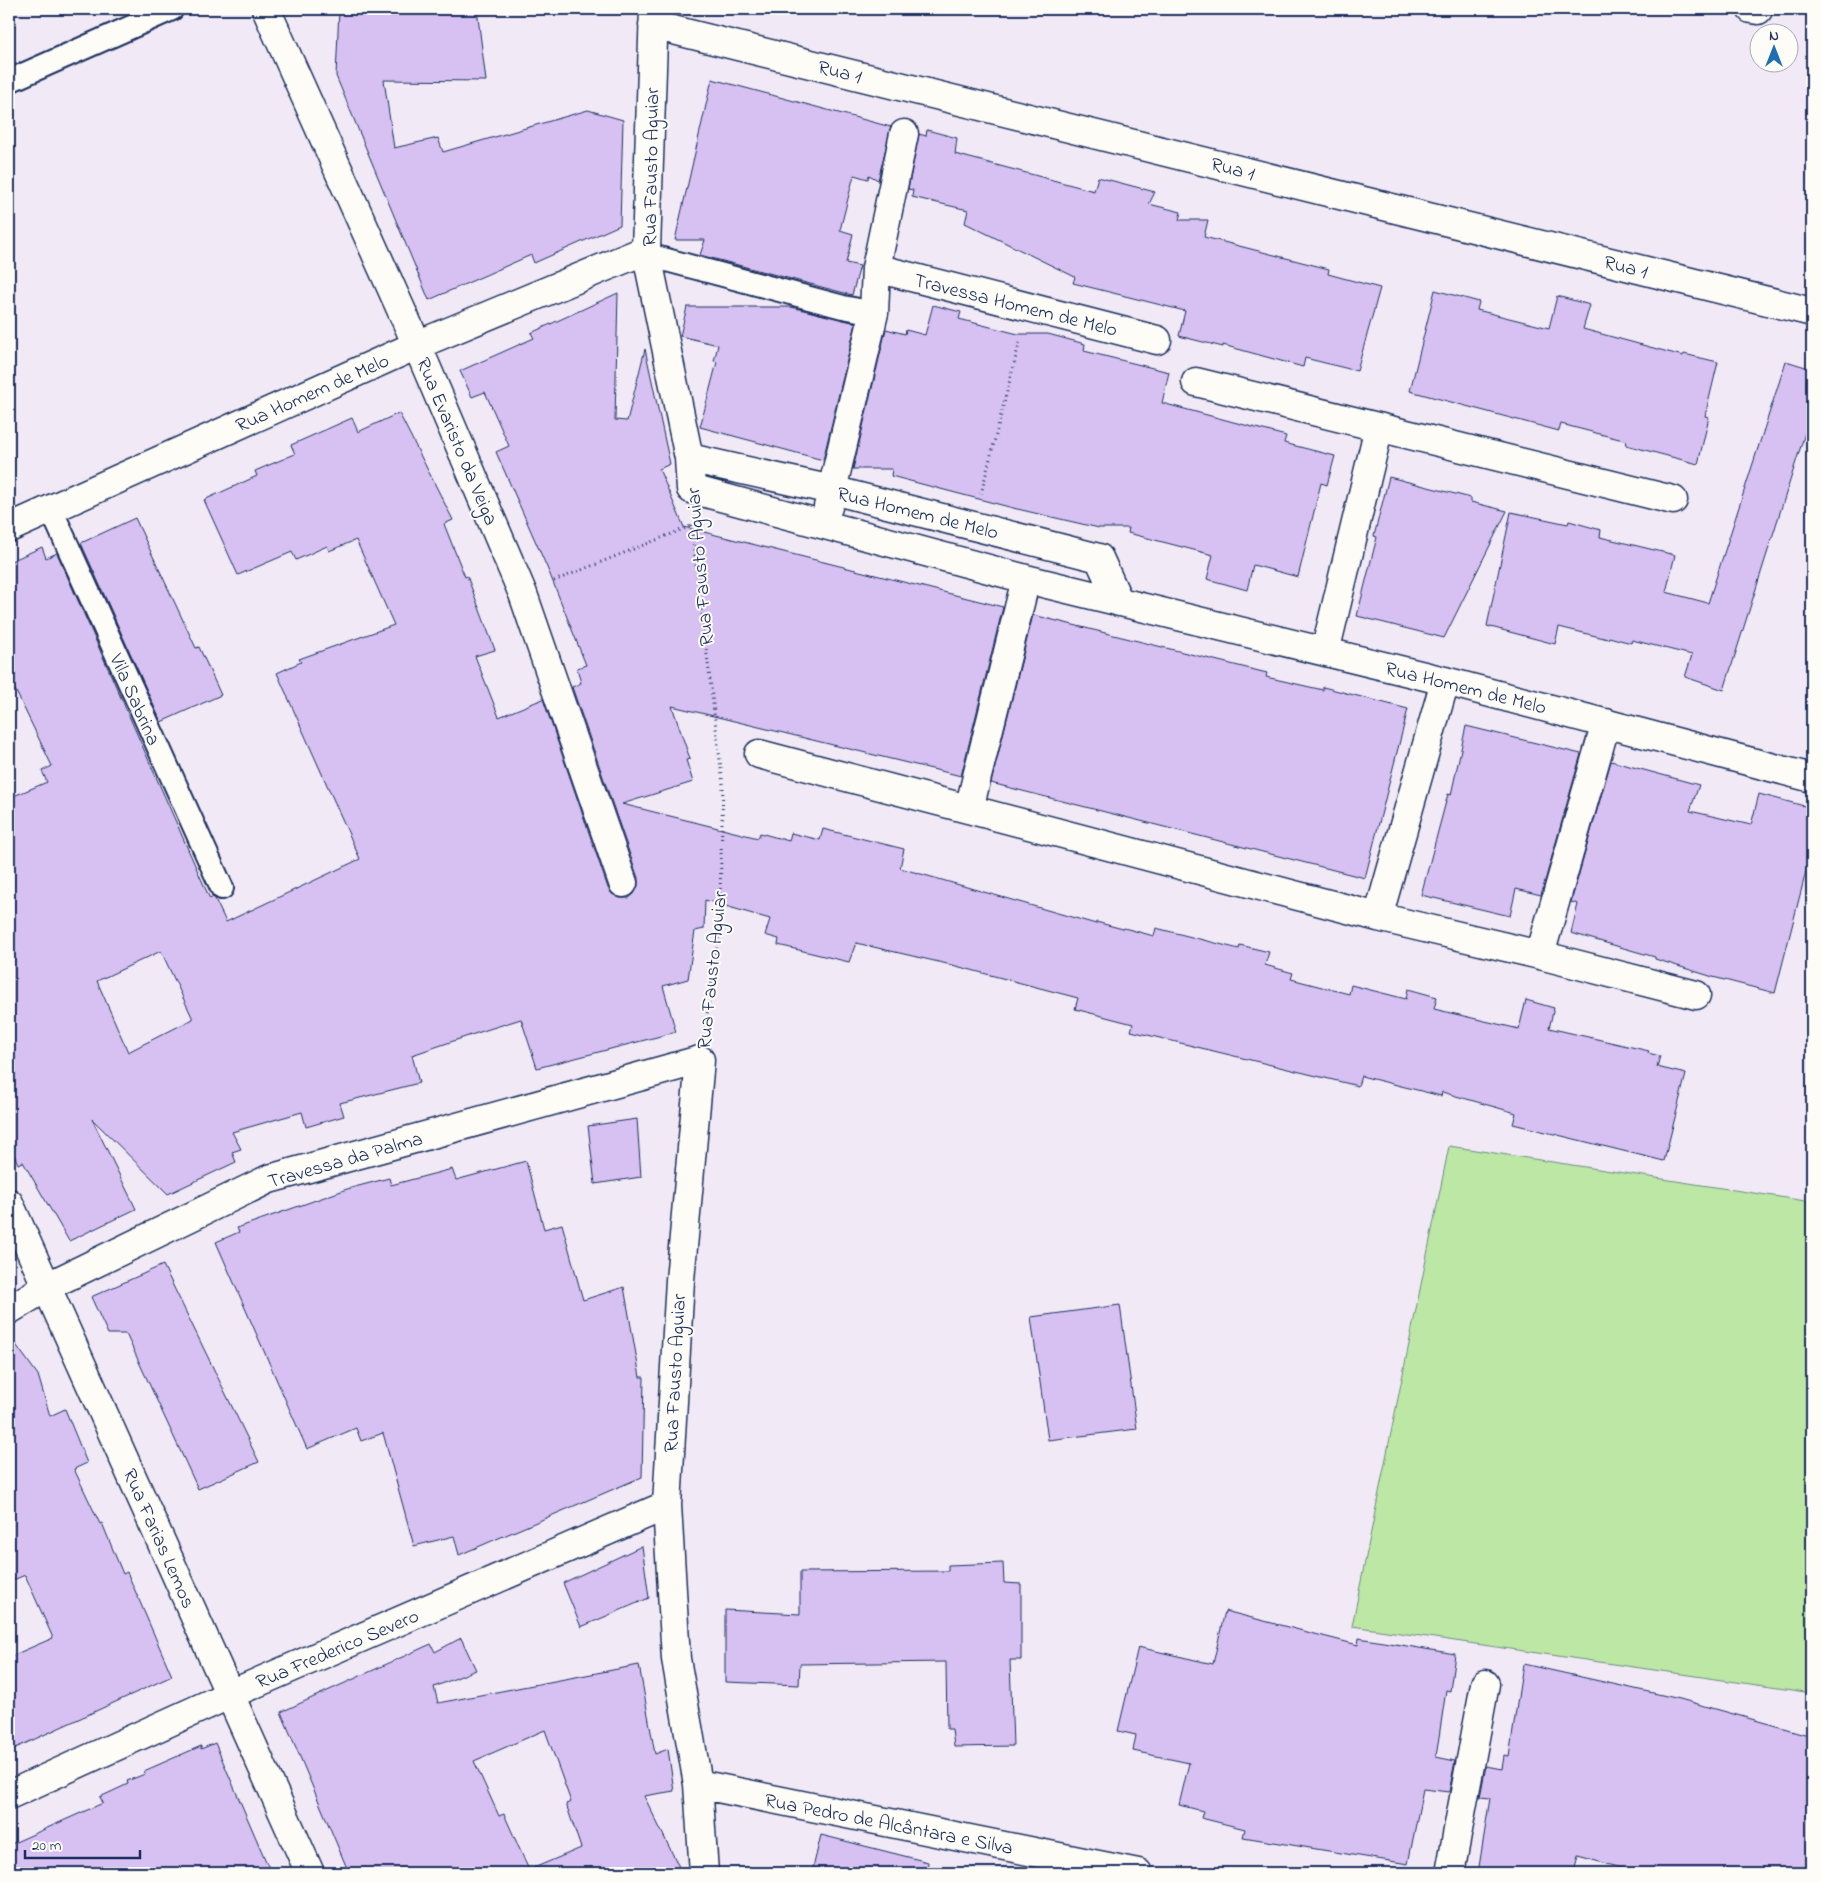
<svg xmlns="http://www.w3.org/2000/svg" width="1821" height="1882" viewBox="0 0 1821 1882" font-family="'Indie Flower',sans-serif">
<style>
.green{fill:#bde7a4;stroke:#6c8b81}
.building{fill:#d6c1f2;stroke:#1b2f5e;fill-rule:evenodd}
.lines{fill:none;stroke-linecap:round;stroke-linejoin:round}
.service-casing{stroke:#1b2f5e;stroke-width:26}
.minor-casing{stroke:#1b2f5e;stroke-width:31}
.path{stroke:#1b2f5e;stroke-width:3;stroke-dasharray:1 4;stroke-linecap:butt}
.service{stroke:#fdfcf7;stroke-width:22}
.minor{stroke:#fdfcf7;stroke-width:28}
.labels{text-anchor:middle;stroke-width:4;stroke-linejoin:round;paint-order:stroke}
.street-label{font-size:20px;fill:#1b2f5e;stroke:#fdfcf7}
</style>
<rect width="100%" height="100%" fill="#f1eaf6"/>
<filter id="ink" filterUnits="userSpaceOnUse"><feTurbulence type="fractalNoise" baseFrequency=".02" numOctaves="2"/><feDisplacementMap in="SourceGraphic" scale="10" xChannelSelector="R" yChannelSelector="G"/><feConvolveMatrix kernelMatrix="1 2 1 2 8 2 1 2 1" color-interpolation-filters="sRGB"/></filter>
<g filter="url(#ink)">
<path class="green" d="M1449 1146 1812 1202V1693L1352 1626Z"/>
<path class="building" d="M339 9H477L486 81 384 80 394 148 438 138 443 152 588 110 623 120 620 225 534 263 531 255 429 300 336 76Z
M712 79 891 127 878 180 869 175 868 179 854 175 840 230 853 234 846 263 860 266 852 295 700 255 705 240H675Z
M927 130 957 138 955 154 1094 191 1098 177 1155 192 1149 204 1181 212 1179 220H1208L1204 237 1329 269 1328 274 1380 288 1357 371 1305 358 1303 367 1223 345V347L1179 336 1185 311 1073 283 1075 277 965 223 968 210 912 197 913 190 908 189 919 134 926 136Z
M1435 290 1479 302 1477 310 1549 328 1557 296 1590 305 1583 329 1683 356 1684 354 1718 362 1705 416 1709 417 1698 464 1626 445 1627 441 1561 424 1559 431 1410 391Z
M618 293 615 420 627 421 645 349 670 464 659 469 684 527 1003 607 961 776 672 706 690 759 686 760 693 782 622 804 758 838 760 833 789 841 791 833 820 840 823 829 904 849 900 868 1096 924V922L1123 929 1124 928 1154 936 1156 928 1239 949 1240 945 1269 952 1265 965 1293 973 1291 979 1349 994 1351 985 1406 999 1408 989 1437 997 1434 1009 1519 1029 1526 1000 1554 1008 1549 1028 1649 1051 1648 1053 1660 1056 1657 1067 1686 1074 1664 1161 1513 1124 1516 1113 1442 1092 1441 1096 1361 1076 1358 1086 1131 1031 1133 1024 1075 1009 1078 998 956 966 856 943 849 962 778 945 779 939 765 935 770 919 705 900 704 929 695 931 688 979 663 986 676 1032 537 1068 521 1019 486 1030 412 1055 419 1083 340 1103 344 1116 306 1127 302 1112 232 1132 241 1149 232 1152 236 1162 168 1194 92 1119 136 1209 69 1241 23 1162 18 1164 9 1143V798L47 782 42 771 52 766 9 677V562L42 547 46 558 57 553 210 899 213 897 215 899 226 922 360 859 277 673 301 662 299 659 394 625 356 540 329 551 327 546 296 560 292 552 238 575 204 500 257 476 255 471 295 454 291 445 352 418 358 432 399 413 453 520 444 524 465 577 467 576 495 650 475 656 499 717 543 699 608 888 612 894 620 898H629L634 894 638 886V878L572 687 581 683 577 668 586 665 549 572 496 452 509 446 485 392 472 397 460 371 534 338 531 333ZM161 951 193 1019 128 1052 97 981Z
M933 305 961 312 959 319 1018 334H1048L1085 344 1084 351 1169 372 1162 403 1286 436 1284 443 1335 456 1327 485 1321 483 1298 577 1253 565 1247 590 1207 579 1213 555 1128 533 1129 528H1099L1013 508 891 476 892 469H853L886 329 905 334 906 330 925 335Z
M687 307H791L856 323 823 460 700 427 717 362 714 361 718 345 680 336Z
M1786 361 1812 369V411L1724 690 1685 677 1692 655 1632 640 1631 643 1609 637 1608 639 1559 627 1555 644 1487 626 1511 512 1568 524 1569 521 1601 530 1600 537 1675 555 1666 592 1708 603Z
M1389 477 1471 498V502L1507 511 1444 638 1357 616 1377 537 1374 536Z
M135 518 196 648 199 647 221 695 161 722 81 543Z
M1033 615 1267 673 1266 677 1323 690V687L1408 709 1365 878 991 783Z
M1466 726 1581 754 1541 895 1516 889 1510 916 1421 895 1448 794 1451 795Z
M1611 761 1699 785 1690 811 1751 825 1759 794 1812 808V848L1775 993 1713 977 1655 959V957L1571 933 1578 904 1571 902Z
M637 1119 641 1177 595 1184 588 1126Z
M526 1161 544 1229 562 1224 583 1300 624 1287 640 1377H644L642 1477 459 1555 454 1536 414 1546 383 1433 361 1441 356 1428 307 1449 216 1242 239 1232 237 1228 347 1189 389 1178 391 1185 452 1169 456 1180Z
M163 1265 259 1462 198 1489 126 1334H108L91 1297Z
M1120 1305 1137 1429 1048 1440 1031 1317Z
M9 1335 38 1375 50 1416 65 1409 87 1463 74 1469 100 1524 102 1523 123 1574 127 1572 172 1676 9 1751V1657L53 1638 25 1575 9 1582Z
M642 1546 649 1598 581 1627 563 1583Z
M1003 1563 1004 1583 1021 1584V1660H1010L1013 1746 954 1747 952 1729H947L946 1662 800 1664 799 1685 725 1682V1610L800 1614V1572L948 1571V1565Z
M1225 1611 1358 1645 1359 1638 1455 1654 1450 1691 1446 1690 1436 1757 1455 1761 1449 1792 1423 1789 1408 1864 1243 1837 1245 1829 1201 1818 1203 1811 1179 1805 1189 1763 1133 1751 1136 1735 1118 1731 1138 1647 1213 1664Z
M461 1638 476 1670 434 1687 438 1703 639 1665 655 1754 668 1749 674 1791 644 1796 682 1873H349L281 1712 431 1644 435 1652ZM545 1730 571 1802 566 1804 581 1848 529 1870 504 1814 499 1816 474 1761Z
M1523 1664 1680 1699 1812 1736V1873H1640L1578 1856 1574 1873H1478L1490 1798 1480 1797 1486 1766 1502 1769 1504 1756 1509 1757Z
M215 1743 271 1873H9V1845L103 1803 100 1797 128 1784 127 1781 145 1774 144 1771 201 1746V1749Z
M821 1835 928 1862 927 1873H832L813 1868Z"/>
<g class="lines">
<g class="service-casing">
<path id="service" d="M9 81 172 9
M648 255 843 307 874 313
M51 509 222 888"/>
</g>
<g class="minor-casing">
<path id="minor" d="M266 9 417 345 523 594 623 883
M654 9 646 250 689 458 691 489 1026 579 1445 681 1812 778
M1751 9 1758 10
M653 25 1812 312
M876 268 1157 340
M1196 382 1673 500
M689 458 832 490 1099 558 1119 602
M828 507 874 313 876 268 904 134
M9 528 417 345 646 250
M1325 652 1379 427
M759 754 1378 917 1540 955 1696 995
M969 809 1026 579
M1378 917 1445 681
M1540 955 1606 723
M9 1203 310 1873
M9 1310 48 1286 269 1179 700 1060 680 1280 667 1505 676 1659 698 1784 704 1873
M698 1784 1138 1873
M9 1795 231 1694 667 1505
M1450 1873 1485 1684"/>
</g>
<path class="path" d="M981 494 1020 340
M691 525 723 785 719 932 705 1028
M554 581 691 526"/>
<use href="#service" class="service"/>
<use href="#minor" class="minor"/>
</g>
</g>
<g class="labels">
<g class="street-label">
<text transform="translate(840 71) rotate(14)" y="7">Rua 1</text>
<text transform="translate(650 167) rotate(-89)" y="7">Rua Fausto Aguiar</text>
<text transform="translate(1233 168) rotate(14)" y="7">Rua 1</text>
<text transform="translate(1626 266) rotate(14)" y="7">Rua 1</text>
<text transform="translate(1016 304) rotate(14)" y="7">Travessa Homem de Melo</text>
<text transform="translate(312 392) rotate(-24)" y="7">Rua Homem de Melo</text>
<text transform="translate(458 441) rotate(67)" y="7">Rua Evaristo da Veiga</text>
<text transform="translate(918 512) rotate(14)" y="7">Rua Homem de Melo</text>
<text transform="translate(699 567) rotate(-95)" y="7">Rua Fausto Aguiar</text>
<text transform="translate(1466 687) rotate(14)" y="7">Rua Homem de Melo</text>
<text transform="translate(136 699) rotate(66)" y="7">Vila Sabrina</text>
<text transform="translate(711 970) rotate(-84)" y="7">Rua Fausto Aguiar</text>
<text transform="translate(345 1159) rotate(-16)" y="7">Travessa da Palma</text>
<text transform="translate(674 1373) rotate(-87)" y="7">Rua Fausto Aguiar</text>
<text transform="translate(160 1538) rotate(66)" y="7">Rua Farias Lemos</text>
<text transform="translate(337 1648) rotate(-23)" y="7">Rua Frederico Severo</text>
<text transform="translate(889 1823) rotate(11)" y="7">Rua Pedro de Alcântara e Silva</text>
</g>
</g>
<rect width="1821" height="1882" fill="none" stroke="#fdfcf7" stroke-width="30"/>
<rect x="15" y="15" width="1791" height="1852" fill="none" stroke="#1b2f5e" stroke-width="2" filter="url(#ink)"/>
<g transform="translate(1774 48)"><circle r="24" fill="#fdfcf7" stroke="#a3aaba"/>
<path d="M0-4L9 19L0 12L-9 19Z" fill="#1f6fb2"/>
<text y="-8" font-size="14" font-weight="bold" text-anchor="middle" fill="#1b2f5e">N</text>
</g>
<path d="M25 1850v8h115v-8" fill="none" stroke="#1b2f5e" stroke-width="2.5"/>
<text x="32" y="1850" font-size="15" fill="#1b2f5e" stroke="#fdfcf7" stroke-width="4" paint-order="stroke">20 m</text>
</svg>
